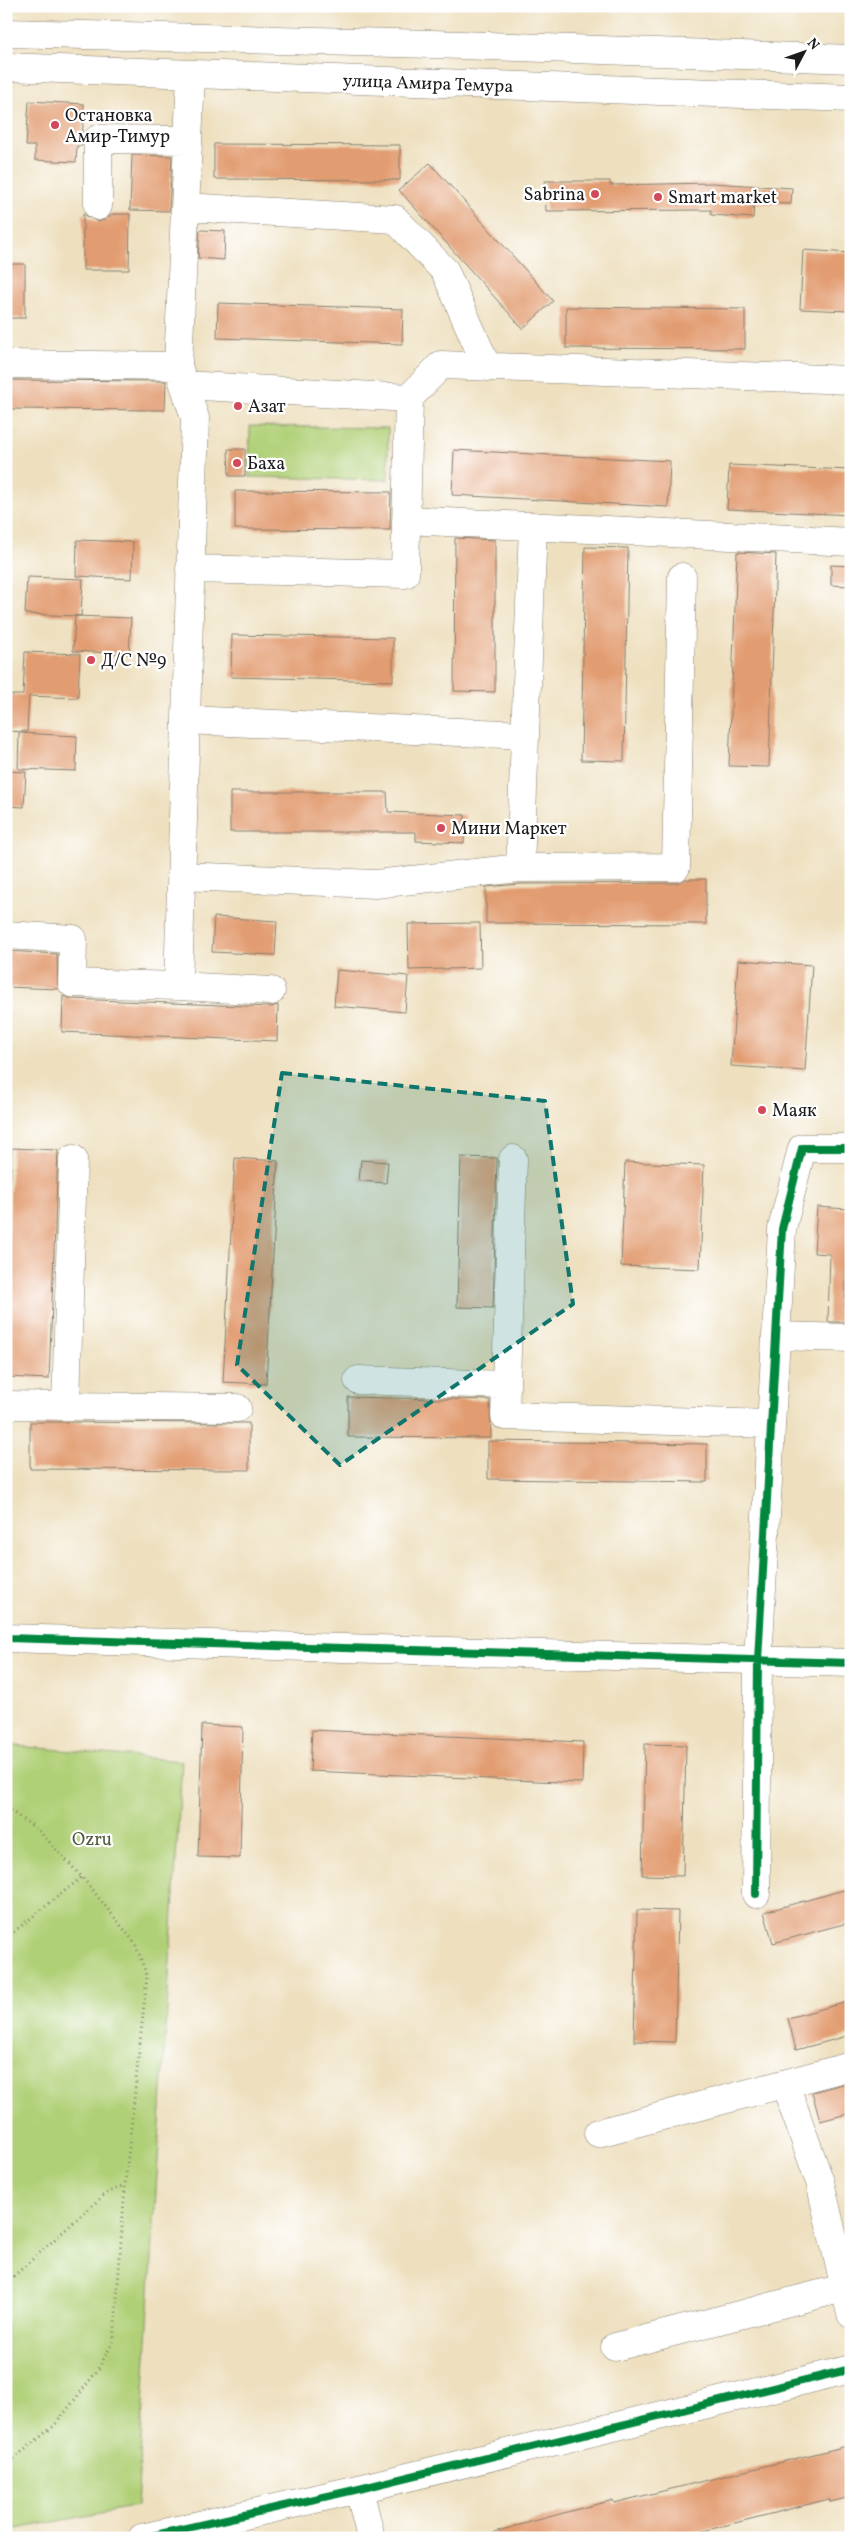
<svg xmlns="http://www.w3.org/2000/svg" width="857" height="2544" viewBox="0 0 857 2544" font-family="Vollkorn,serif">
<style>
.green{fill:#b0d077;stroke:#66764a}
.building{fill:#e29c71}
.lines{fill:none;stroke-linecap:round;stroke-linejoin:round}
.minor-casing{stroke:#857e6e;stroke-width:29}
.major-casing{stroke:#857e6e;stroke-width:29}
.path{stroke:#857e6e;stroke-width:3;stroke-dasharray:1 4;stroke-linecap:butt}
.minor{stroke:#fff;stroke-width:28}
.major{stroke:#fff;stroke-width:28}
.cycleway-casing{stroke:#fff;stroke-width:11}
.cycleway{stroke:#00873e;stroke-width:8}
.marked{fill:#0f766e;fill-opacity:0.2;stroke:#0f766e;stroke-width:4;stroke-dasharray:10 6;stroke-linejoin:round}
.poi-dot{fill:#d1495b;stroke:#fff;stroke-width:2}
.labels{text-anchor:middle;stroke-width:4.5;stroke-linejoin:round;paint-order:stroke}
.street-label{font-size:18px;fill:#1c1c1c;stroke:#fff}
.poi-label{font-size:18px;fill:#1c1c1c;stroke:#fff;text-anchor:start}
.park-label{font-size:18px;fill:#505b3c;stroke:#fff}
</style>
<rect width="100%" height="100%" fill="#fff"/>
<filter id="ink" filterUnits="userSpaceOnUse"><feTurbulence type="fractalNoise" baseFrequency=".02" numOctaves="2"/><feDisplacementMap in="SourceGraphic" scale="10" xChannelSelector="R" yChannelSelector="G"/><feConvolveMatrix kernelMatrix="1 2 1 2 8 2 1 2 1" color-interpolation-filters="sRGB"/></filter>
<filter id="wash" filterUnits="userSpaceOnUse"><feTurbulence type="fractalNoise" baseFrequency=".0096" numOctaves="4" result="noise"/><feDisplacementMap in="SourceGraphic" scale="20" xChannelSelector="R" yChannelSelector="G"/><feGaussianBlur stdDeviation="1.12" result="paint"/><feColorMatrix in="noise" values="0 0 0 0 0 0 0 0 0 0 0 0 0 0 0 0 0 1.4 0 .05"/><feComposite in="paint" operator="in"/></filter>
<g filter="url(#wash)">
<rect width="100%" height="100%" fill="#eee0bf"/>
<path class="green" d="M250 426 388 428V480L249 477Z
M6 1745 182 1761 137 2506 6 2531Z"/>
<g id="blocks">
<path class="building" d="M29 101 84 104 82 146H77L76 162 35 160V146H26Z
M214 144 400 145V180L214 179Z
M132 155 172 156 169 211 130 210Z
M430 163 553 301 523 329 399 190Z
M545 181H610V185L712 183 792 188 791 204 754 203 753 218 711 215V210L546 211Z
M83 214 98 222 105 220 112 214H130L129 270H83Z
M200 230 225 231 224 260 198 258Z
M803 250 851 253 848 311 800 309Z
M6 264H25V318H6Z
M218 303 403 309 402 344 217 338Z
M566 307 745 309V349L566 348Z
M6 380 166 381 165 410 6 409Z
M228 449H245V476H229Z
M454 450 670 461 668 507 452 495Z
M729 465 851 470V515L727 509Z
M235 491 391 492 390 530 235 529Z
M455 538 495 540V692L454 691Z
M77 540 133 542 132 579 76 576Z
M585 547 628 548 624 761 581 760Z
M737 552 776 554 769 767 729 766Z
M831 565 851 566V586L831 585Z
M27 577 83 579 81 616 25 614Z
M75 616 131 618 129 654 73 651Z
M232 635 393 638V681L231 677Z
M25 652 80 654 78 698 29 696 27 732 6 731V695H23Z
M19 733 77 736 76 771 18 769Z
M6 771 26 772 24 807 6 806Z
M230 792H387L388 812 465 815 464 843 416 841V832H230Z
M686 879H706V924L486 923V887L521 884 676 883Z
M214 917 277 921 275 955 212 952Z
M480 923 481 968 409 970 408 924Z
M6 951 57 954 58 989 6 987Z
M738 960 812 965 805 1071 731 1066Z
M337 970 408 976 405 1012 334 1006Z
M63 996 72 999 270 1007 278 1005 277 1041 62 1032Z
M12 1148 58 1150 49 1379 6 1377V1291Z
M461 1157 497 1158 493 1308 457 1307Z
M235 1158 278 1161 266 1384 223 1382Z
M361 1160 388 1162 386 1183 359 1181Z
M625 1162 704 1165 700 1269 621 1266Z
M817 1207 848 1209 845 1322H828L830 1254 814 1253Z
M348 1397 490 1400 491 1438 348 1437Z
M30 1422 249 1423V1470L30 1469Z
M488 1441 707 1444V1482L488 1479Z
M202 1725 243 1727 240 1858 198 1857Z
M312 1730 583 1742 582 1783 310 1771Z
M645 1744 686 1745 683 1876 642 1875Z
M851 1888V1922L773 1943 764 1912Z
M637 1910 678 1911 675 2042 634 2041Z
M851 2001V2035L796 2050 788 2018Z
M851 2082V2113L820 2121 812 2092Z
M851 2445V2497L830 2502 829 2499 676 2538H494V2532L578 2509 613 2500 614 2503Z"/>
</g>
</g>
<g filter="url(#ink)">
<use href="#blocks" fill-opacity="0" stroke="#857e6e" stroke-width="1"/>
<g class="lines">
<g class="minor-casing">
<path id="minor" d="M98 206V139L188 140
M185 207 395 219 445 271 487 367
M6 364 178 366 191 75
M178 366 195 418 178 986 271 991
M184 385 409 398 405 574 190 569
M409 398 441 365 851 380
M406 520 851 542
M186 720 525 735
M520 868 533 526
M181 876 376 884 520 868 676 867 682 577
M6 935 73 939 72 983 178 986
M73 1159 66 1406 237 1408
M513 1159 505 1416 771 1424
M776 1336 851 1338
M358 1380 506 1385
M6 1405 66 1406
M6 1638 851 1663
M756 1894 758 1660 782 1229 802 1148H851
M785 2084 820 2182 851 2314
M598 2133 851 2066
M615 2347 851 2286
M359 2489 371 2538
M142 2538 359 2489 851 2369"/>
</g>
<g class="major-casing">
<path id="major" d="M6 33 433 44 851 59
M6 67 851 98"/>
</g>
<path class="path" d="M6 1808 37 1829 82 1877 135 1943 147 1976 125 2185 114 2340 97 2371 55 2425 6 2465
M6 1938 82 1877
M6 2283 105 2194 124 2185
M6 2453 13 2460"/>
<use href="#minor" class="minor"/>
<use href="#major" class="major"/>
<g class="cycleway-casing">
<path id="cycleway" d="M6 1638 851 1663
M756 1894 758 1660 782 1229 802 1148H851
M142 2538 359 2489 851 2369"/>
</g>
<use href="#cycleway" class="cycleway"/>
</g>
</g>
<path class="marked" d="M282 1073 545 1101 573 1304 340 1465 237 1365Z"/>
<g class="poi-dot">
<circle cx="55" cy="125" r="5"/>
<circle cx="595" cy="194" r="5"/>
<circle cx="658" cy="197" r="5"/>
<circle cx="238" cy="406" r="5"/>
<circle cx="237" cy="463" r="5"/>
<circle cx="91" cy="660" r="5"/>
<circle cx="441" cy="828" r="5"/>
<circle cx="762" cy="1110" r="5"/>
</g>
<g class="labels">
<g class="street-label">
<text transform="translate(428 83) rotate(2)" y="6">улица Амира Темура</text>
</g>
<g class="poi-label">
<text x="65" y="121">Остановка<tspan x="65" dy="21">Амир-Тимур</tspan></text>
<text x="585" y="200" text-anchor="end">Sabrina</text>
<text x="668" y="203">Smart market</text>
<text x="248" y="412">Азат</text>
<text x="247" y="469">Баха</text>
<text x="101" y="666">Д/С №9</text>
<text x="451" y="834">Мини Маркет</text>
<text x="772" y="1116">Маяк</text>
</g>
<g class="park-label">
<text x="92" y="1845">Ozru</text>
</g>
</g>
<rect width="857" height="2544" fill="none" stroke="#fff" stroke-width="25"/>
<g transform="translate(804 52) rotate(49)" stroke="#ffffff" stroke-width="4" paint-order="stroke">
<path d="M0-4L9 19L0 12L-9 19Z" fill="#1c1c1c"/>
<text y="-8" font-size="14" font-weight="bold" text-anchor="middle" fill="#1c1c1c">N</text>
</g>
</svg>
